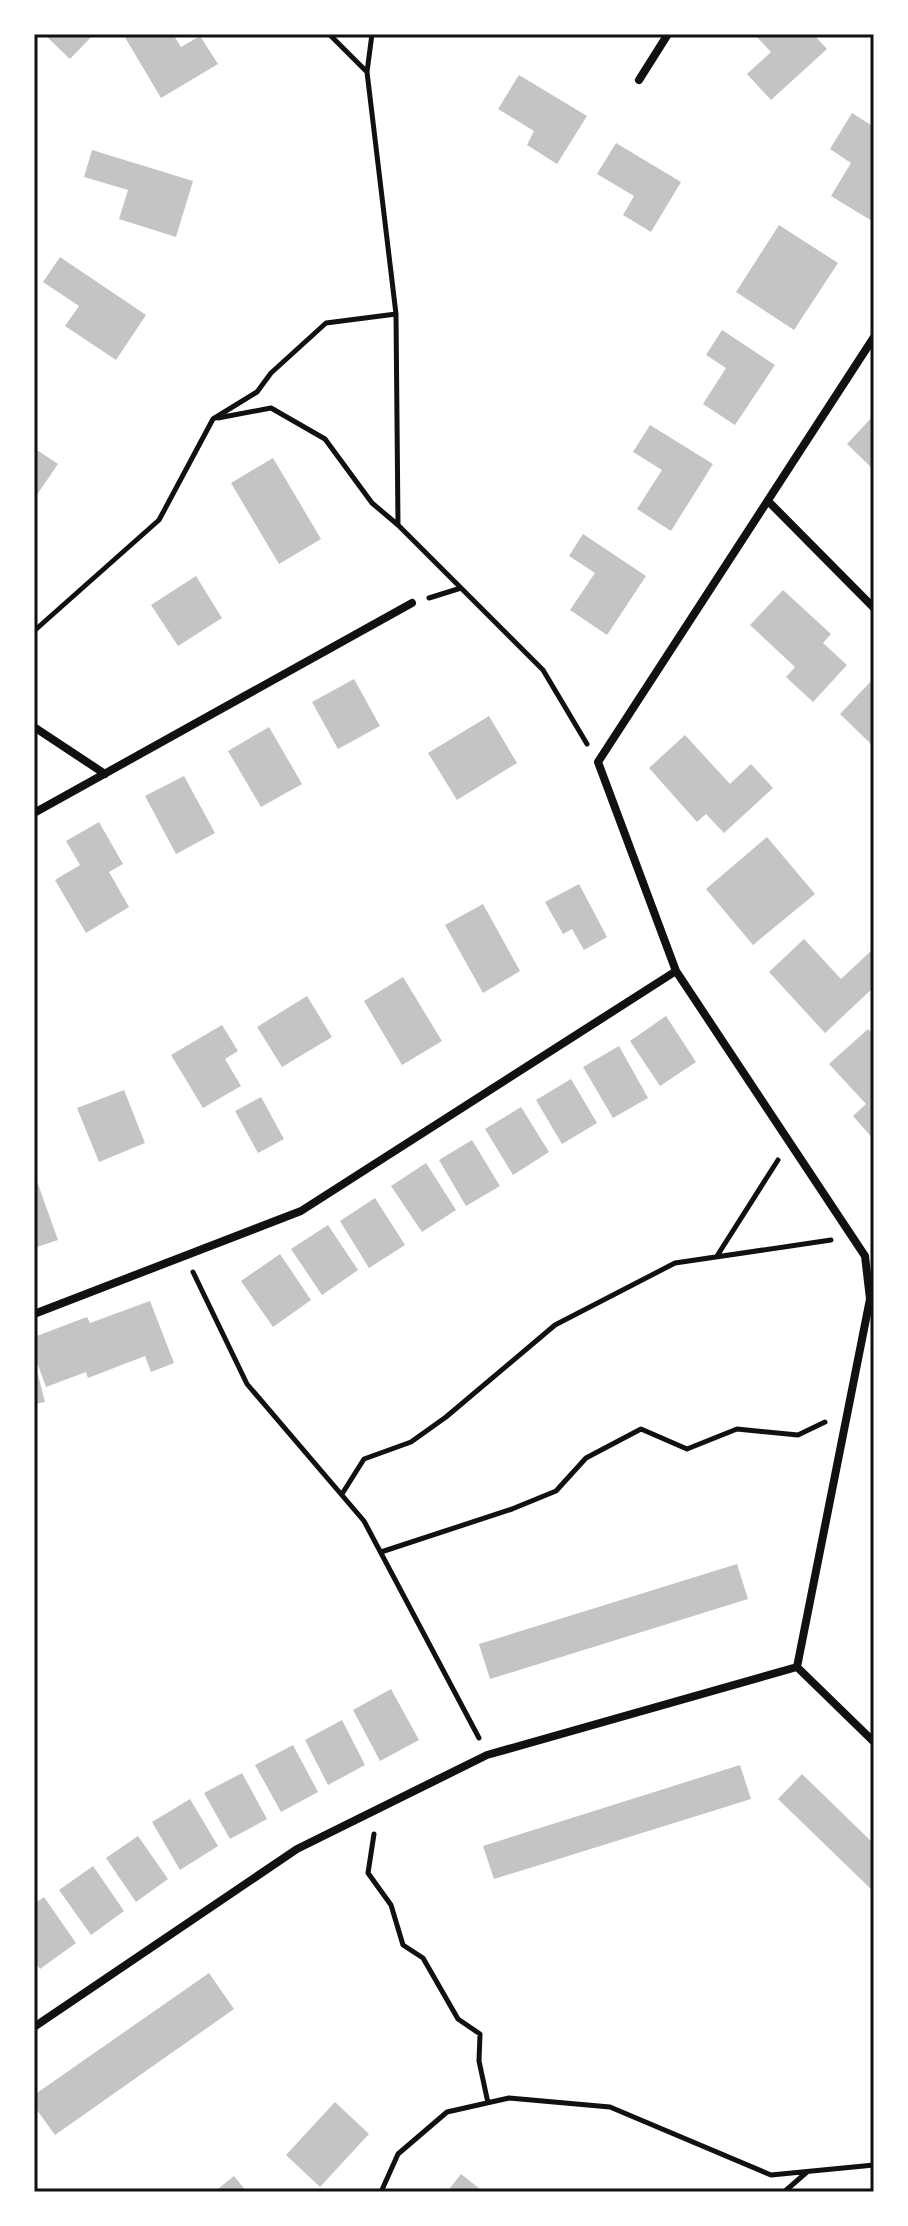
<svg xmlns="http://www.w3.org/2000/svg" width="908" height="2226" viewBox="0 0 908 2226" font-family="Rubik,sans-serif">
<style>
.building{fill:#c4c4c4}
.lines{fill:none;stroke-linecap:round;stroke-linejoin:round}
.path{stroke:#111;stroke-width:5}
.minor{stroke:#111;stroke-width:8}
.neatline{fill:none;stroke:#111;stroke-width:3}
</style>
<rect width="100%" height="100%" fill="#fff"/>
<path class="building" d="M50 34H94L70 59 47 37Z
M123 34H173L181 47 200 36 218 64 161 98Z
M754 34H813L827 49 771 100 747 74 771 52Z
M519 75 587 116 557 164 527 145 534 131 498 109Z
M852 113 874 127V217L872 221 831 196 851 163 830 149Z
M616 143 681 182 651 232 623 215 634 196 597 174Z
M92 150 193 181 176 237 119 219 128 190 84 177Z
M779 225 838 263 794 330 736 292Z
M60 257 146 315 116 360 65 326 79 306 43 282Z
M722 330 775 365 735 425 703 404 726 368 706 355Z
M874 415V470L847 444Z
M650 425 713 464 671 531 637 509 662 470 633 452Z
M34 448 58 464 34 499Z
M273 458 321 539 279 564 231 483Z
M583 534 646 576 607 635 570 610 595 573 569 556Z
M196 576 222 618 178 646 151 605Z
M783 590 831 634 823 643 847 665 813 702 786 677 795 667 750 625Z
M874 678V747L840 714Z
M354 679 380 726 338 749 312 702Z
M489 716 517 763 457 800 428 753Z
M269 727 302 784 261 807 228 751Z
M685 735 730 784 751 764 773 788 724 833 706 814 697 822 649 768Z
M184 776 215 833 176 854 145 796Z
M99 822 123 864 109 872 129 907 86 933 55 880 80 865 66 841Z
M767 837 815 894 753 945 706 889Z
M579 884 607 937 584 950 572 929 563 934 545 902Z
M483 904 520 971 483 993 445 925Z
M804 939 841 979 871 951 874 954V987L825 1033 769 972Z
M403 977 442 1041 402 1065 364 1001Z
M307 996 332 1037 282 1067 257 1027Z
M666 1016 696 1062 660 1086 630 1041Z
M222 1025 238 1051 225 1059 241 1086 203 1108 171 1055Z
M868 1029 874 1036V1140L853 1116 866 1104 829 1064Z
M619 1046 648 1098 613 1118 583 1067Z
M571 1079 597 1123 562 1144 536 1100Z
M124 1090 145 1143 99 1162 77 1108Z
M261 1097 284 1139 258 1153 235 1111Z
M521 1107 549 1152 513 1175 485 1129Z
M472 1140 500 1186 466 1206 439 1160Z
M426 1163 456 1210 422 1232 391 1186Z
M34 1173 58 1240 34 1248Z
M375 1198 405 1245 369 1268 340 1221Z
M328 1225 358 1270 322 1295 291 1249Z
M280 1254 311 1300 273 1327 241 1281Z
M150 1301 174 1363 151 1372 145 1356 88 1378 86 1372 46 1387 34 1354V1337L87 1317 90 1323Z
M35 1363 45 1402 34 1404V1364Z
M737 1564 748 1599 490 1679 479 1644Z
M391 1689 419 1740 380 1761 353 1710Z
M342 1720 365 1765 328 1785 305 1740Z
M293 1745 318 1792 281 1812 255 1765Z
M740 1765 751 1799 494 1879 483 1846Z
M242 1773 267 1819 230 1839 204 1793Z
M802 1774 874 1844V1892L778 1799Z
M190 1799 218 1846 180 1870 152 1822Z
M138 1836 168 1879 136 1902 106 1858Z
M93 1866 124 1911 91 1935 59 1890Z
M44 1897 76 1943 40 1969 34 1960V1904Z
M209 1973 234 2009 55 2135 34 2106V2095Z
M335 2102 369 2134 320 2187 286 2155Z
M461 2174 484 2192H447Z
M234 2176 247 2192H214Z"/>
<g class="lines">
<path class="path" d="M329 34 366 71
M372 34 367 72 396 314 398 525 543 670 587 744
M218 418 271 408 325 439 372 503 398 525
M429 598 461 588
M34 631 159 520 213 419 257 392 271 373 326 323 396 314
M717 1256 778 1160
M193 1272 247 1384 364 1521 479 1738
M342 1494 364 1459 411 1442 446 1417 555 1325 675 1263 831 1240
M381 1552 512 1509 556 1491 586 1458 641 1429 687 1449 737 1429 798 1435 825 1422
M374 1834 368 1873 391 1905 403 1945 423 1958 458 2019 480 2034 479 2061 488 2103
M381 2192 398 2154 447 2112 509 2098 610 2107 771 2175 874 2165
M784 2192 807 2172"/>
<path class="minor" d="M639 80 668 34
M768 501 874 608
M34 727 105 774
M34 813 412 603
M34 1314 301 1211 676 971
M797 1667 870 1299 865 1256 676 971 598 762 874 337
M797 1667 874 1742
M34 2027 297 1849 487 1755 797 1667"/>
</g>
<rect width="908" height="2226" fill="none" stroke="#ffffff" stroke-width="72"/>
<rect x="36" y="36" width="836" height="2154" class="neatline"/>
</svg>
